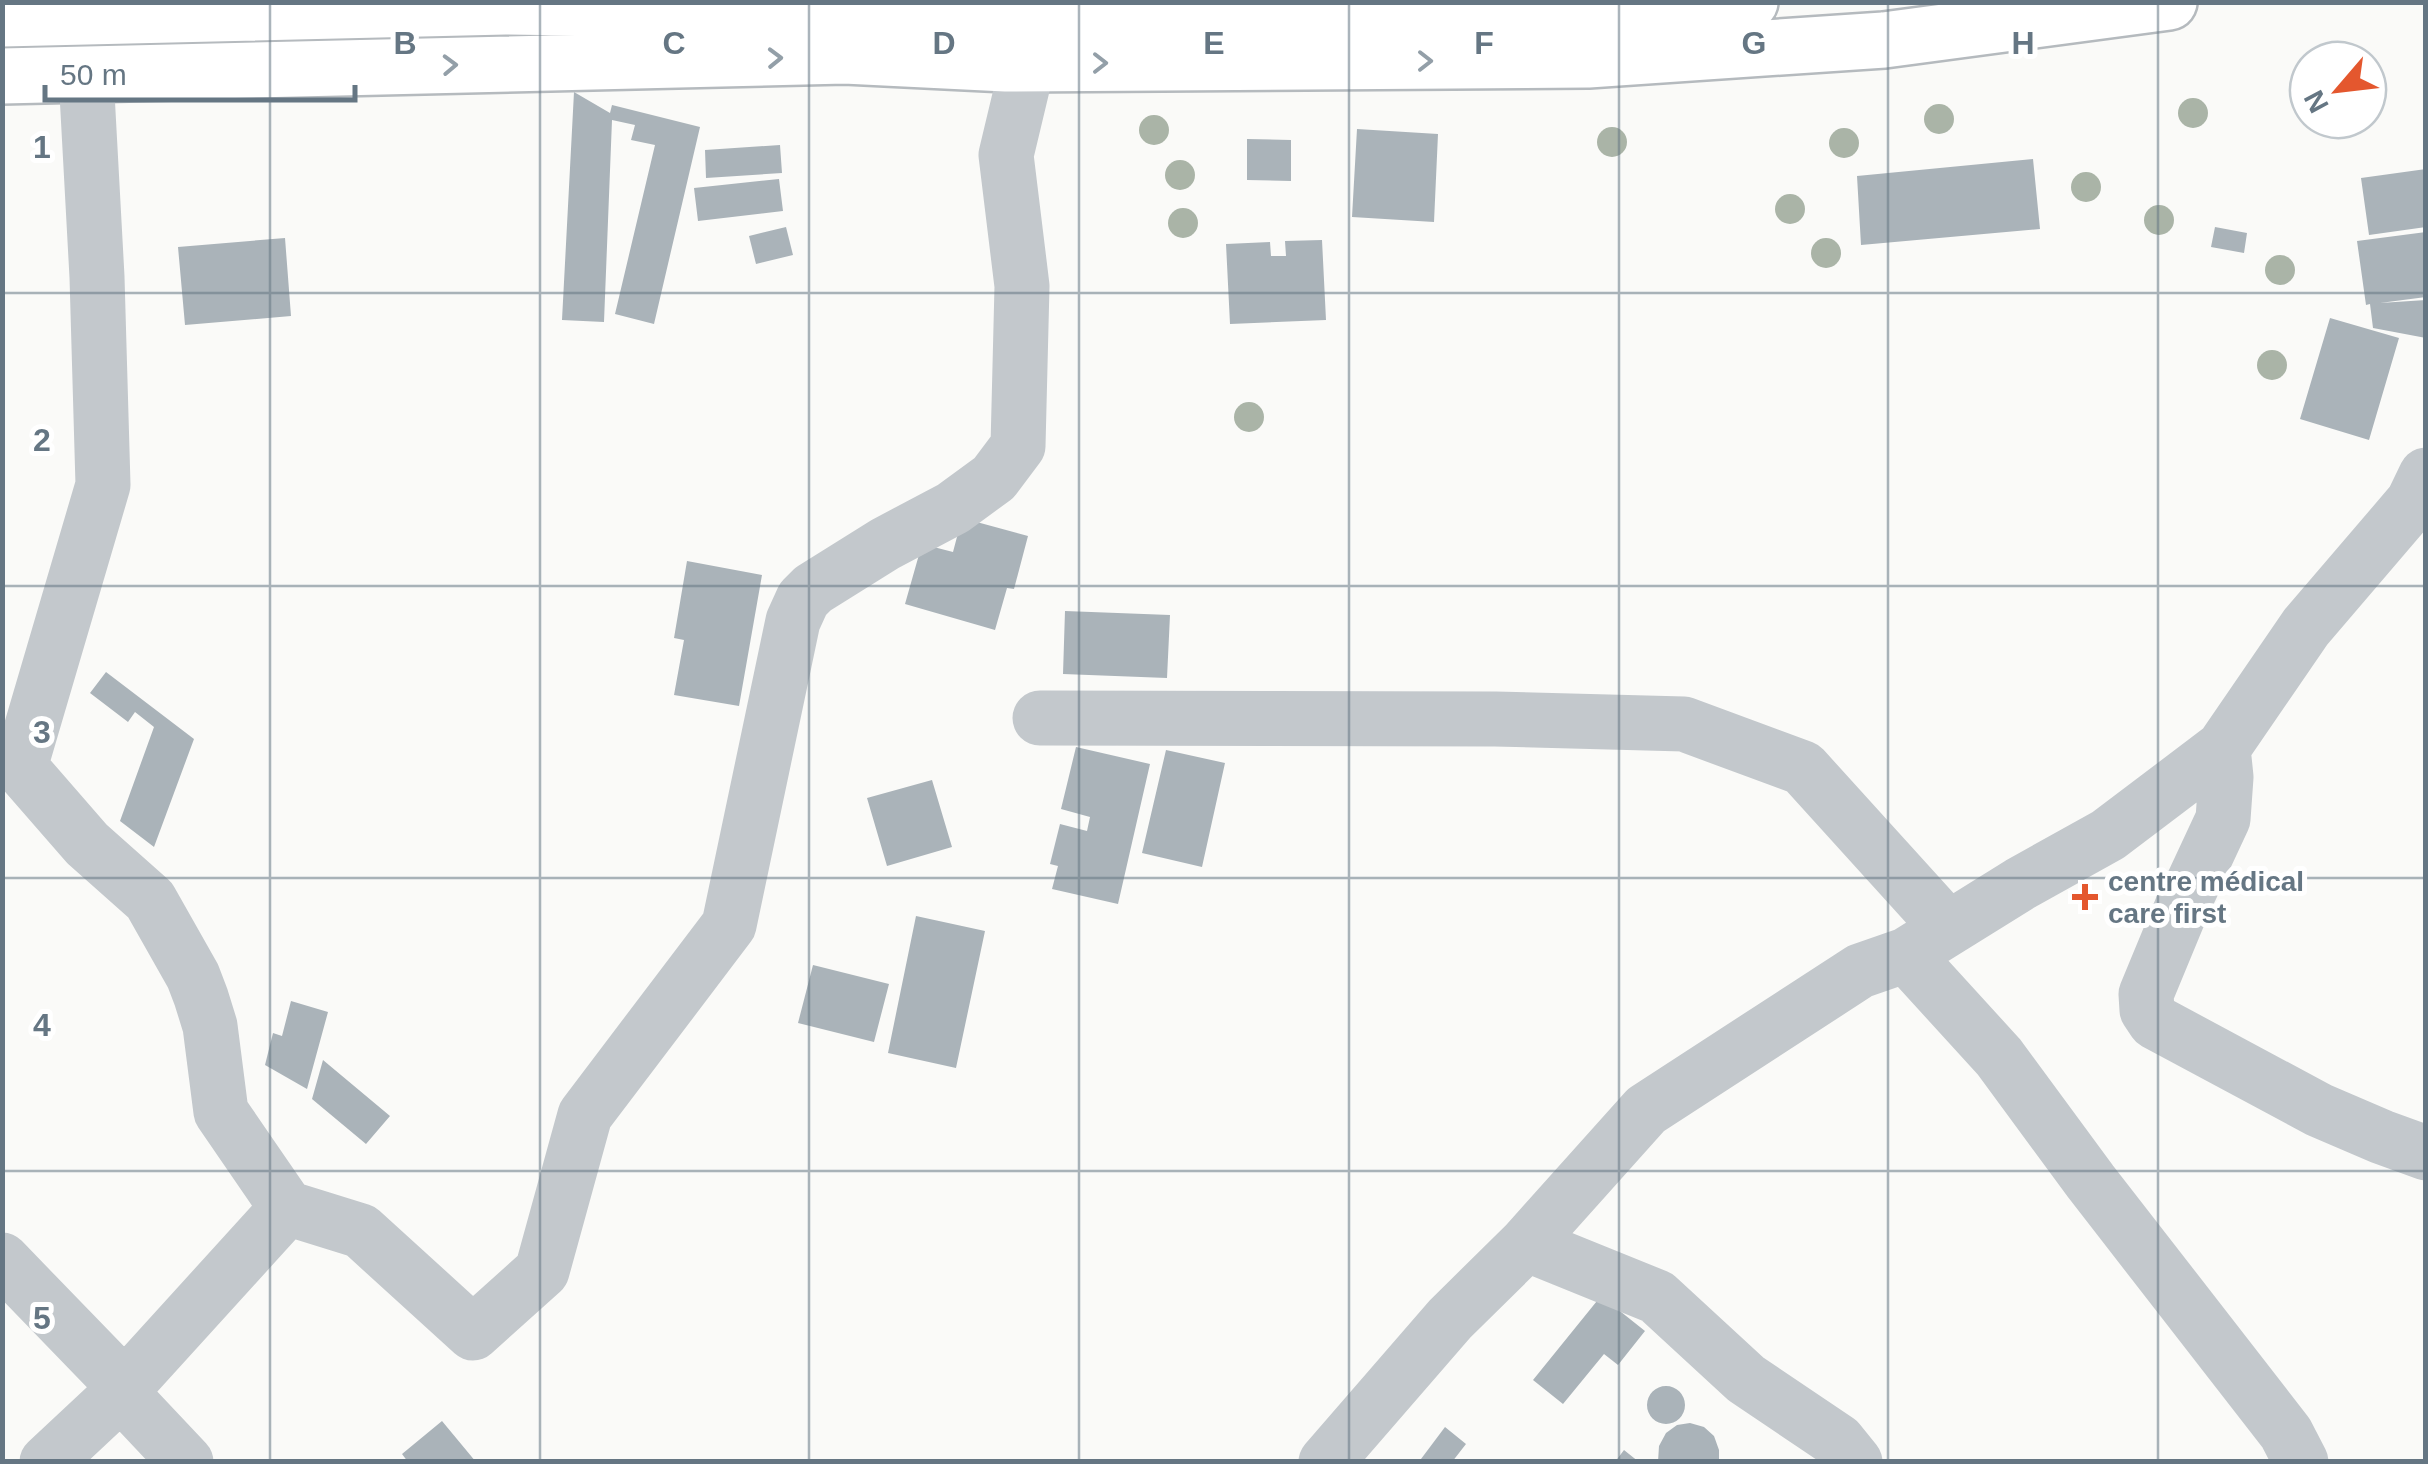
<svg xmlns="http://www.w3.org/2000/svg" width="2428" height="1464" viewBox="0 0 2428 1464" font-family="Arial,sans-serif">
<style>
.building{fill:#aab3b9}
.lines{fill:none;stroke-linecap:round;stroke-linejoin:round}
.major-casing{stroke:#b5babe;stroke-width:60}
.minor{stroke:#c3c8cc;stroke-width:55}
.major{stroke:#fff;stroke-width:55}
.tree{fill:#aab4a7}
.oneway{stroke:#939fa8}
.grid{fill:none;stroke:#657683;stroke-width:2.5;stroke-opacity:0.55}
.poi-dot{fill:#e4572e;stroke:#fff;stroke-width:4}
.labels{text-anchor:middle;stroke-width:10;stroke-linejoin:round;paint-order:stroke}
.poi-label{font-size:28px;font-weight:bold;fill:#657683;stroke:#fff;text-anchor:start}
.grid-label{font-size:32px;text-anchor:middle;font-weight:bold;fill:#657683;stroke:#fff;stroke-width:10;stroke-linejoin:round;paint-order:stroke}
</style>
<rect width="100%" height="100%" fill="#fafaf8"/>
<path class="building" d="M574 92 610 113 612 105 700 127 654 324 615 314 655 145 631 140 635 125 612 120 604 322 562 320Z
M1357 129 1438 134 1434 222 1352 217Z
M1247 139 1291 140V181L1247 180Z
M780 145 782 173 706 178 705 150Z
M2033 159 2040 229 1861 245 1857 176Z
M2426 169V227L2369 235 2361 178Z
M779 179 783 211 698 221 694 188Z
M786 227 793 255 756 264 749 236Z
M2215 227 2247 233 2244 253 2211 247Z
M2426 232V297L2380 303 2426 300V338L2373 328 2370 304 2366 305 2357 241Z
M285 238 291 316 185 325 178 247Z
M1322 240 1326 320 1230 324 1226 244 1270 242 1271 256H1286L1285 241Z
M2330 318 2399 338 2369 440 2300 419Z
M962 518 1028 536 1014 589 1007 588 995 630 905 604 922 544 953 552Z
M687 561 762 575 739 706 674 695 684 640 674 638Z
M1065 611 1170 615 1167 678 1063 674Z
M106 672 194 739 154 847 120 821 154 727 135 712 128 722 90 693Z
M1076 747 1150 764 1118 904 1052 889 1058 866 1050 864 1060 824 1087 831 1090 817 1061 809Z
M1166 750 1225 763 1202 867 1142 853Z
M932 780 952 847 887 866 867 798Z
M916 916 985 931 956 1068 888 1053Z
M813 965 889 984 874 1042 798 1023Z
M291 1001 328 1012 307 1089 265 1065 273 1033 282 1036Z
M323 1060 390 1116 366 1144 312 1099Z
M1601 1296 1645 1331 1618 1365 1604 1354 1563 1404 1533 1380Z
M1647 1405a19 19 0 1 1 38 0a19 19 0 1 1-38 0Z
M442 1421 476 1462H408L402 1454Z
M1690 1423 1704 1427 1714 1436 1719 1450V1462H1658L1659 1446 1666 1433 1677 1425Z
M1445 1427 1466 1444 1452 1462H1425L1421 1459Z
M1624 1450 1639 1462H1615Z"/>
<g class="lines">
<g class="major-casing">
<path id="major" d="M2 19 505 7 1281 18 1577 10C1635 11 1692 9 1750 2
M2 76 845 56 1006 64 1588 60 1884 40 2169 2"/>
</g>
<path class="minor" d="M1040 718 1495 719 1684 724 1803 768 1948 928
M2223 748 2226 777 2223 819 2182 907 2146 994 2147 1010 2155 1022 2319 1110 2382 1137 2426 1153
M1906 955 1999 1057 2091 1182 2286 1433 2301 1462
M287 1208 361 1231 473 1333 542 1271 585 1115 729 925 793 621 803 599 813 589 885 544 953 508 994 478 1018 446 1022 286 1006 155 1028 63
M1526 1244 1657 1297 1746 1379 1838 1441 1855 1462
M2 1260 125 1387
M120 1392 186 1462
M47 1462 108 1405 287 1208 221 1112 210 1026 201 997 193 976 150 900 87 844 20 767 103 485 97 277 86 75
M1326 1462 1450 1319 1526 1244 1646 1110 1860 971 1906 955 2020 884 2108 835 2223 748 2306 627 2413 502 2426 475"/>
<use href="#major" class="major"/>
</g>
<g class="tree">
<circle cx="2193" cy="113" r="15"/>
<circle cx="1939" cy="119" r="15"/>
<circle cx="1154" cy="130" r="15"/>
<circle cx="1612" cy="142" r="15"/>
<circle cx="1844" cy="143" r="15"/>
<circle cx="1180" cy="175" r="15"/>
<circle cx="2086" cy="187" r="15"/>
<circle cx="1790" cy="209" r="15"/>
<circle cx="2159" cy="220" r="15"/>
<circle cx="1183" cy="223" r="15"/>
<circle cx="1826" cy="253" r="15"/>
<circle cx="2280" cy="270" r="15"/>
<circle cx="2272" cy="365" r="15"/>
<circle cx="1249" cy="417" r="15"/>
</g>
<defs><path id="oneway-chevron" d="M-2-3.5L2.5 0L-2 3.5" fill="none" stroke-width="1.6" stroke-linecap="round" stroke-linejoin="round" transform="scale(2.5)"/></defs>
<g class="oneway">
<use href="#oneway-chevron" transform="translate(775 58) rotate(-1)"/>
<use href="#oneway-chevron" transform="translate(1425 61)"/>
<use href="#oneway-chevron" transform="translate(1100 63)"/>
<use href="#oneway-chevron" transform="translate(450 65) rotate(-2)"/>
</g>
<path class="grid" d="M270 2V1462M540 2V1462M809 2V1462M1079 2V1462M1349 2V1462M1619 2V1462M1888 2V1462M2158 2V1462M2 293H2426M2 586H2426M2 878H2426M2 1171H2426"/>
<path class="poi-dot" d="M2080 882h10v10h10v10h-10v10h-10v-10h-10v-10h10z"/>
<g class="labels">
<g class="poi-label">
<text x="2108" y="891">centre médical<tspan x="2108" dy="32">care first</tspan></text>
</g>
</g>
<g class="grid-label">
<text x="405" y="54">B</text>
<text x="674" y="54">C</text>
<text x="944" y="54">D</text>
<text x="1214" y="54">E</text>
<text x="1484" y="54">F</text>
<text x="1754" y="54">G</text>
<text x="2023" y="54">H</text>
<text x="42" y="158">1</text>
<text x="42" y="451">2</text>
<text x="42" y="743">3</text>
<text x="42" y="1036">4</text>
<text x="42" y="1329">5</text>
</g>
<rect width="2428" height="1464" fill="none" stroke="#657683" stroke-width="10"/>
<g transform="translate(2338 90) rotate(242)"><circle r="48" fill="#ffffff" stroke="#c1c8cd" stroke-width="2.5"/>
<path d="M0-8L18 38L0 25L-18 38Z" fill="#e4572e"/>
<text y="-15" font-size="28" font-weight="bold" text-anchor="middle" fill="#657683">N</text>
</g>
<path d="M45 85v15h310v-15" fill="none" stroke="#657683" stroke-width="5"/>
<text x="60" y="85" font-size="30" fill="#657683" stroke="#ffffff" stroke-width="8" paint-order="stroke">50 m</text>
</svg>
